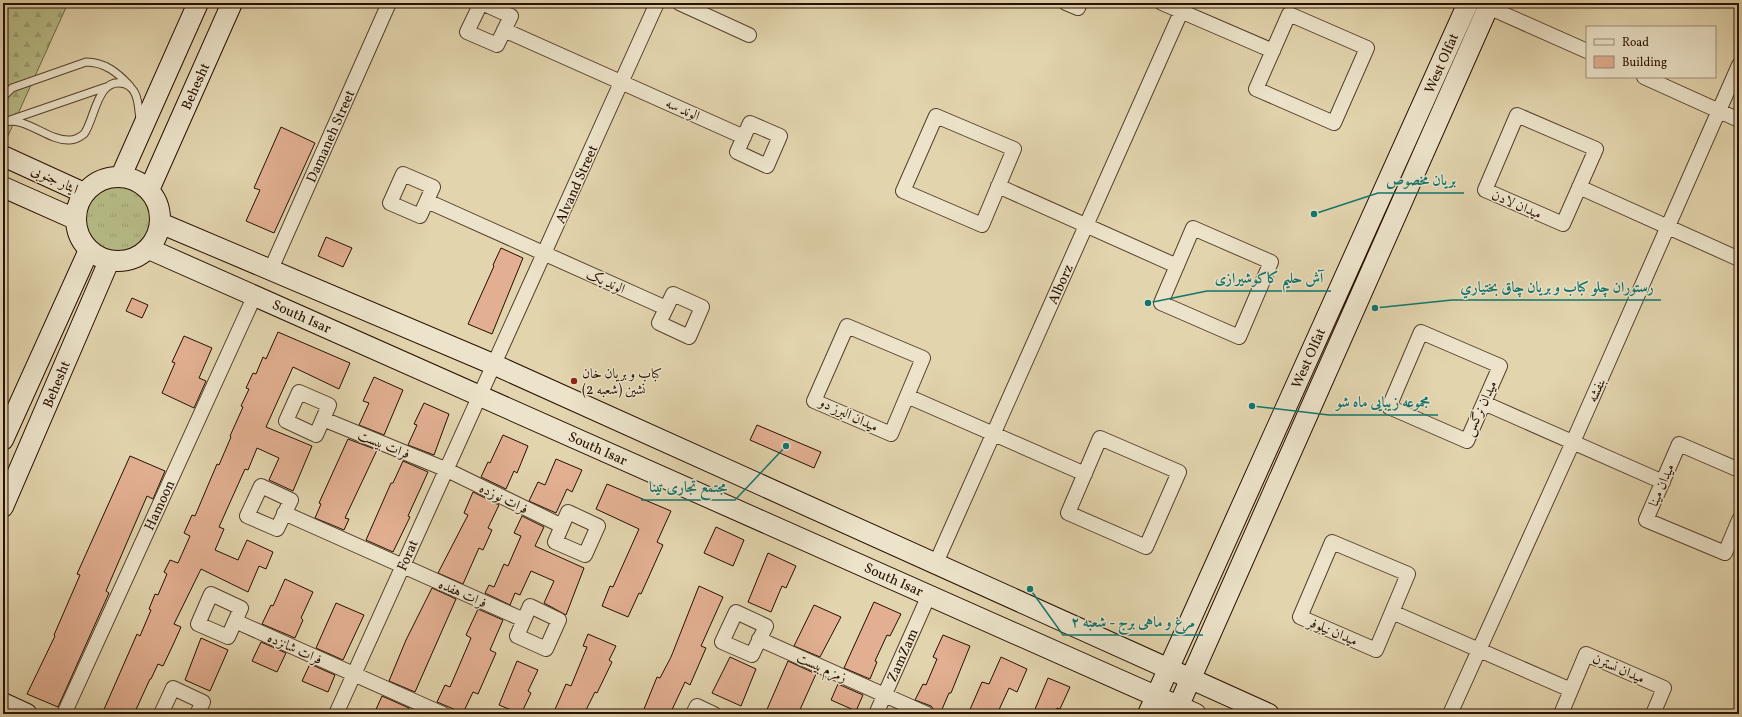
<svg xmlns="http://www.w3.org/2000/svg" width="1742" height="717" viewBox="0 0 1742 717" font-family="Vollkorn,Amiri,serif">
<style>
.grass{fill:url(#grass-tufts);stroke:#6e6644}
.forest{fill:url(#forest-firs);stroke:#6e6644}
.building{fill:#e2af92;stroke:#260f00}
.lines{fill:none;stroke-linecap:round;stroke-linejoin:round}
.lane-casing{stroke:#55402b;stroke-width:9}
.street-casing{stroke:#55402b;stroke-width:16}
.secondary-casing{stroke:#260f00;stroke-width:22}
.lane{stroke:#ece3ca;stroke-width:7}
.street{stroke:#ece3ca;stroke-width:14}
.secondary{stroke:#ece3ca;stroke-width:20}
.poi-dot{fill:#8f2418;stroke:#ece3ca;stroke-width:1.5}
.labels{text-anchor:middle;stroke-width:3;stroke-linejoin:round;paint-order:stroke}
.street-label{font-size:14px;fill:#260f00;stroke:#ece3ca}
.poi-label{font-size:14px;fill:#260f00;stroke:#ece3ca;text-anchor:start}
.leader{fill:none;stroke:#0f766e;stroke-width:1.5}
.callout-dot{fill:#0f766e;stroke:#ece3ca;stroke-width:1.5}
.callout-label{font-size:15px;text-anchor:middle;font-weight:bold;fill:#0f766e;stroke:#ece3ca;stroke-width:3;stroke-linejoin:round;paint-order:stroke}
</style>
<defs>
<pattern id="grass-tufts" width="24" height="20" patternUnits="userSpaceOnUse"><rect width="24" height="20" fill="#b7bc87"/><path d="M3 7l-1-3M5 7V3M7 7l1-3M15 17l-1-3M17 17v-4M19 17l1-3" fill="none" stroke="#9da073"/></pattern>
<pattern id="forest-firs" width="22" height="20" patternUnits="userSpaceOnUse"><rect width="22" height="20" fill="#b7bc87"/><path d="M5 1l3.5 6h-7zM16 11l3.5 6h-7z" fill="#9da073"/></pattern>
</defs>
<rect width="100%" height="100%" fill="#e2d4ad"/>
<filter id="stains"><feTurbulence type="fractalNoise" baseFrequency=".005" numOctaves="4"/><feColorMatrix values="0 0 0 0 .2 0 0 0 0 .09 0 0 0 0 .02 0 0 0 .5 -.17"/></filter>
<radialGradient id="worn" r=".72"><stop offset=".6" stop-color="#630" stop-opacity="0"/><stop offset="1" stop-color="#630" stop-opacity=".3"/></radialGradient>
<path class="grass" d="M84 218a33 33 0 1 1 66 0a33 33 0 1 1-66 0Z"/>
<path class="forest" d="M3 3H68L3 147Z"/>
<path class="building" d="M281 127 315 143 274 233 246 221 260 190 254 188Z
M326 237 352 248 343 267 318 256Z
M501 248 523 258 492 334 468 324 494 266 493 265Z
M132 298 148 305 142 318 126 311Z
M278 332 350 363 339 389 293 367 266 427 312 446 293 491 269 480 279 458 257 448 248 470 245 469 219 527 224 529 215 550 238 560 247 540 273 552 266 569 259 566 248 592 201 569 174 624 181 627 173 645 163 666 158 664 151 679H150L134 714H102L137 634 140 636 151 610 149 609 155 594 158 595 167 574 164 572 170 560 178 563 190 536 184 533 192 515 195 516 217 464 219 465 231 437 230 436 243 407 241 406 249 389 246 388 253 373 256 374 263 357 266 359Z
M184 336 212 348 199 378 206 381 194 408 162 393 175 363 172 362Z
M374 377 403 390 384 435 359 425 369 403 363 401Z
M424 403 449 414 434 455 408 445 417 425 414 424Z
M757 425 821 452 814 468 750 440Z
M503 435 528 446 517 473 514 471 506 489 481 477 488 462 490 463Z
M348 439 377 450 345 518 349 519 344 530 315 518 321 504 319 503Z
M130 456 165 471 153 499 147 496 106 591 109 593 58 707 27 694 55 636 54 635 80 575 77 574Z
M556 459 582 470 572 492 567 489 556 513 529 501 538 482 545 485Z
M403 461 428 472 408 516 410 517 393 552 366 540 391 483H393Z
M607 484 671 511 657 542 663 545 641 594 639 593 628 617 602 606 610 586 613 587 639 529 596 509Z
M473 492 499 505 488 528 492 530 483 550 479 548 463 584 438 573 468 515 464 513Z
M522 516 544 527 535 546 584 568 566 615 544 603 554 581 531 571 520 595 515 593 510 605 485 593 489 585 494 587 504 564 508 566 521 536 514 533Z
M716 527 744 540 733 566 704 553Z
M768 553 796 566 786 588 782 586 771 612 748 602Z
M285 579 313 592 301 618 303 620 295 638 262 624 271 605 273 606Z
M699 586 723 597 701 646 706 648 690 685 685 682 670 714H642L657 677 660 678 671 657Z
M432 588 456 599 415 692 389 681 406 640Z
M874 602 901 614 890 636 887 635 875 661 877 662 870 679 844 668Z
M336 603 364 615 343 660 316 648Z
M814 605 841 617 820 657 794 646Z
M478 609 503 620 490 650 496 653 478 694 473 692 463 713 437 702 445 685 450 687 471 638 466 635Z
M588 634 616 646 609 660 612 662 597 693 595 692 584 714H553L566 684 571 686 587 647 583 646Z
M943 635 970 646 951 693H949L940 714H937L931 706 915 700 923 684 926 685 937 659 933 657Z
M201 638 228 650 210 691 185 680Z
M261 642 286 653 277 672 252 661Z
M730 657 756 669 741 706 712 693Z
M1001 657 1027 669 1017 692 1009 688 997 714H968L982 682 989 684Z
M517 661 538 670 528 691 531 693 521 714 499 705Z
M788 661 816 674 798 714H765Z
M310 664 335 675 328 692 302 681Z
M1048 678 1070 687 1060 709 1057 708 1055 714H1033Z
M838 684 863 695 856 711 831 700Z
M382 696 409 708 406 714H374Z"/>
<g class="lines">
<g class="lane-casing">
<path id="lane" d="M3 97 12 88 86 62C105 62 118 73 130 86
M10 120 106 87
M3 123C23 114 49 142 70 140 75 140 80 137 84 134 95 120 97 75 125 84 139 89 138 107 140 119"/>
</g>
<g class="street-casing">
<path id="street" d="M481 3 467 32 497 45 511 16 482 3
M679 3 749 35
M1066 3 1078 8 1080 3
M1162 3 1273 51
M1488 7 1587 51
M1289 14 1367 48 1334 123 1256 89Z
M504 30 744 137
M1644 77 1739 120
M1517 115 1596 149 1563 224 1485 190Z
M936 116 1014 149 982 225 903 191Z
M750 123 780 136 767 166 737 152Z
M403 174 433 187 420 216 390 203Z
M998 186 1177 266
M1579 187 1739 259
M427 201 666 308
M1193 228 1271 262 1239 337 1161 303Z
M271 269 389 3
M673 294 702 307 689 337 659 323Z
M847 326 923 358 891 434 814 401Z
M1421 332 1500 366 1467 441 1389 407Z
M299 392 329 405 316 435 286 421Z
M907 396 1085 474
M1484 403 1663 482
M323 419 445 469 562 526
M1100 438 1179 472 1146 547 1068 513Z
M1739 470 1679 444 1646 520 1725 553 1739 520
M261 486 291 500 277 529 247 516Z
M568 512 598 526 585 555 555 542Z
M284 513 524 620
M1332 542 1408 574 1376 650 1300 617Z
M935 565 1185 3
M211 594 241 608 228 637 198 624Z
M530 606 559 620 546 649 517 636Z
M736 612 766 626 752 655 722 642Z
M1392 612 1571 690
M235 621 443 714
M759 639 927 714
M64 714 255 295
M161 714 173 688 203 702 197 714
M336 714C442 476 551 240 657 3
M693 714 697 706 714 714
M876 714 929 595
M1450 714 1573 442 1739 65
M1561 714 1586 654 1664 688 1653 714"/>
</g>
<g class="secondary-casing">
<path id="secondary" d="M3 156 84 193
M121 176 198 3
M76 219a42 42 0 1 1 84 0a42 42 0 1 1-84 0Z
M3 187 75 219
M149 190 232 3
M160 223 495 365 1269 714
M149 249 1196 714
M3 440 89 250
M3 507 109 261
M3 703 27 714
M1148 714 1468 3
M1175 714 1490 3"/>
</g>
<use href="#lane" class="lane"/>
<use href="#street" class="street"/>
<use href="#secondary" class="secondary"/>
</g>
<circle class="poi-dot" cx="574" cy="381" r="4"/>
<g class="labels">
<g class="street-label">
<text transform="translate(1441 63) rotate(-66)" y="5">West Olfat</text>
<text transform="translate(195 86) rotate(-66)" y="5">Behesht</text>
<text transform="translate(683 109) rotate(24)" y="5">الوند سه</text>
<text transform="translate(330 136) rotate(-66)" y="5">Damaneh Street</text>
<text transform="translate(55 179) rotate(25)" y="5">ایثار جنوبی</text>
<text transform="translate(576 184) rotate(-66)" y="5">Alvand Street</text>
<text transform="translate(1517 204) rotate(23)" y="5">میدان لادن</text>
<text transform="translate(606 281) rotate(24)" y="5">الوند یک</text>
<text transform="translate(1060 284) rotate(-66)" y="5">Alborz</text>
<text transform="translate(302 316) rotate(24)" y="5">South Isar</text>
<text transform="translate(1308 358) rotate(-66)" y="5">West Olfat</text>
<text transform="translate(56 384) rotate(-67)" y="5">Behesht</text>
<text transform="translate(1596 390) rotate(-66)" y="5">بنفشه</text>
<text transform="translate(1480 408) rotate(-65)" y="5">میدان نرگس</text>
<text transform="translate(849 414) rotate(25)" y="5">میدان البرز دو</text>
<text transform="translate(384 444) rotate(22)" y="5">فرات بیست</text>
<text transform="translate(598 448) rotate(24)" y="5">South Isar</text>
<text transform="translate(1661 485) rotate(-67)" y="5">میدان مینا</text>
<text transform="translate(504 498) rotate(26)" y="5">فرات نوزده</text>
<text transform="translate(159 505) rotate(-65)" y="5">Hamoon</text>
<text transform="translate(407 555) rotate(-66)" y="5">Forat</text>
<text transform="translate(894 579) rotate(24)" y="5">South Isar</text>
<text transform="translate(463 593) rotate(24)" y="5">فرات هفده</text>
<text transform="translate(1333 631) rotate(23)" y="5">میدان نیلوفر</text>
<text transform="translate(295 648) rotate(24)" y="5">فرات شانزده</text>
<text transform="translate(902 655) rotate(-66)" y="5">ZamZam</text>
<text transform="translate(822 667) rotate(24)" y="5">زمزم بیست</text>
<text transform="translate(1619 668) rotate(23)" y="5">میدان نسترن</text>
</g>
<g class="poi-label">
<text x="582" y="378">کباب و بریان خان<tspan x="582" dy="16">نشین (شعبه 2)</tspan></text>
</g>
</g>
<path class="leader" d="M1314 214L1378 193H1464M1148 303L1207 291H1331M1375 308L1452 300H1661M1252 406L1329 415H1438M786 446L735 500H641M1030 589L1063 635H1203"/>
<g class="callout-dot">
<circle cx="1314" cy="214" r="4"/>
<circle cx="1148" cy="303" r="4"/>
<circle cx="1375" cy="308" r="4"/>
<circle cx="1252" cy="406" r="4"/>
<circle cx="786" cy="446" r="4"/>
<circle cx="1030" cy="589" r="4"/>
</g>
<g class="callout-label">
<text x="1421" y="185">بریان مخصوص</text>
<text x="1269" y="283">آش حلیم کاکوشیرازی</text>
<text x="1557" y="292">رستوران چلو كباب و بريان چاق بختياري</text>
<text x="1383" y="407">مجموعه زیبایی ماه شو</text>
<text x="688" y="492">مجتمع تجاری تینا</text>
<text x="1133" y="627">مرغ و ماهی برج - شعبه ۲</text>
</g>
<rect width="1742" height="717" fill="none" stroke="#e2d4ad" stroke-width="16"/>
<rect x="4" y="4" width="1734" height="709" fill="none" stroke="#260f00" stroke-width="2"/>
<rect x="8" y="8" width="1726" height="701" fill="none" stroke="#260f00"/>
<rect x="1586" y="26" width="130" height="52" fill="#ece3ca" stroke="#9d8e79"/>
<rect x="1594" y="39" width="20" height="6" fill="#ece3ca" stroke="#9d8e79"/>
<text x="1622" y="46" font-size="12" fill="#260f00">Road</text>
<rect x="1594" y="56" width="20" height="12" fill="#e2af92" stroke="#9d8e79"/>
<text x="1622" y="66" font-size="12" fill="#260f00">Building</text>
<rect width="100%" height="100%" filter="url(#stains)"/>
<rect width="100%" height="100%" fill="url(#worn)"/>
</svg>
